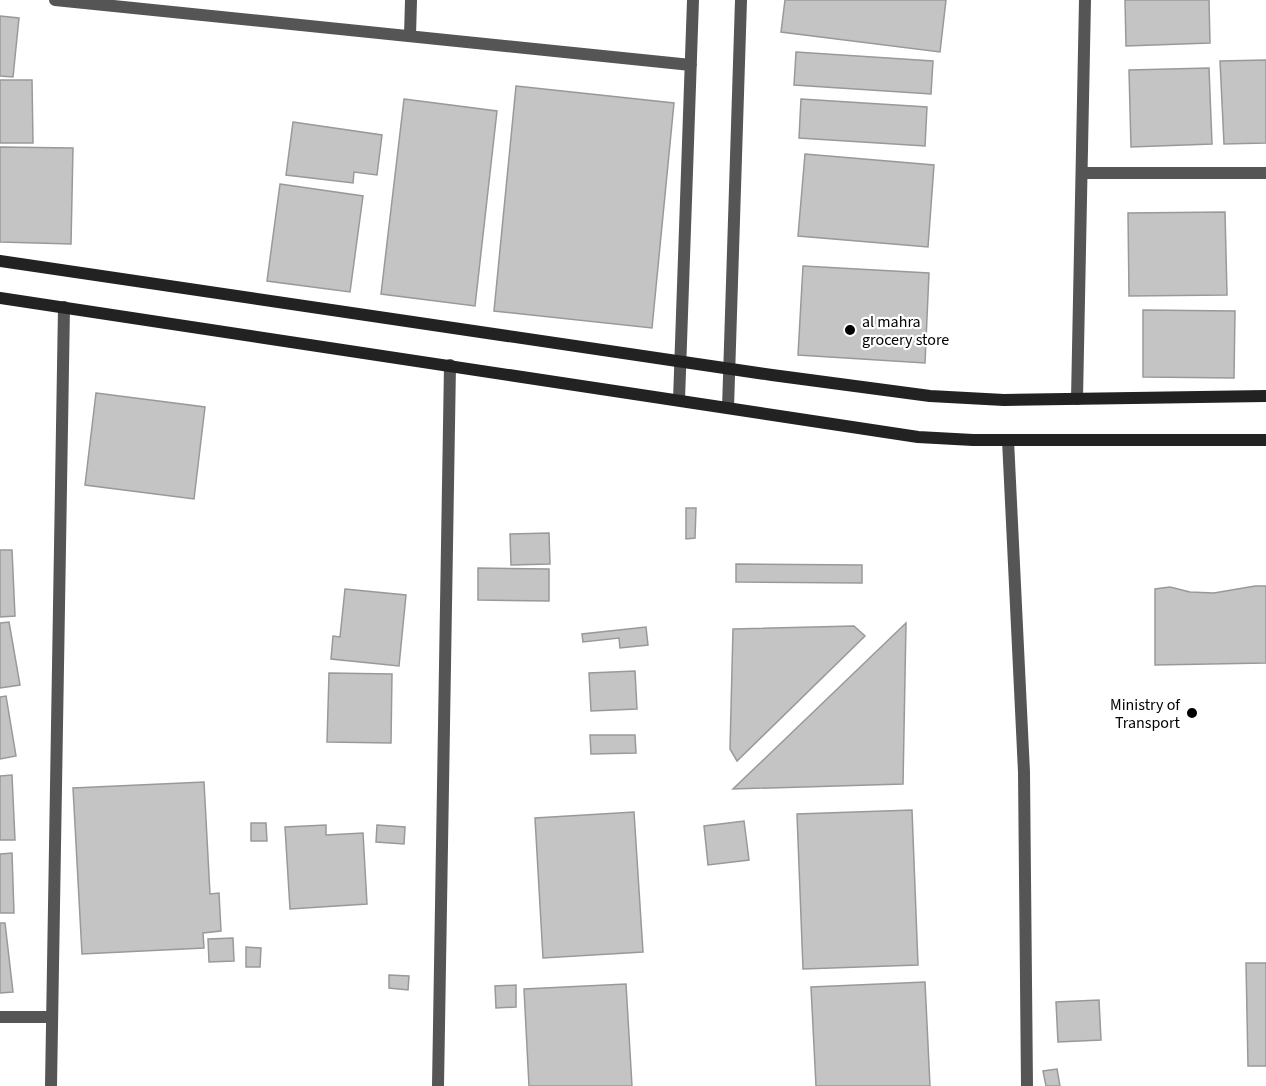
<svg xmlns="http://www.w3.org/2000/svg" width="1266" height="1086" viewBox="0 0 1266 1086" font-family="'Source Sans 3',sans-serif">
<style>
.building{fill:#c4c4c4;stroke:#999;stroke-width:1.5}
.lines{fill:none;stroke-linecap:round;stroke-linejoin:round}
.minor{stroke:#555;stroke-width:12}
.secondary{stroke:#222;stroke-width:12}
.poi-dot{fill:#000;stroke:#fff;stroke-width:2}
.labels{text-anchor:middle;stroke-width:4.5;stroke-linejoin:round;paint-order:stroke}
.poi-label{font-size:16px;fill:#000;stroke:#fff;text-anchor:start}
</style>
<rect width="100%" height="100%" fill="#fff"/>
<path class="building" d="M785 0H946L940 52 781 32Z
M1125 0H1209L1210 43 1126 46Z
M0 16 19 18 13 77 0 76Z
M796 52 933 61 931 94 794 85Z
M1266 60V143L1224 144 1220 61Z
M1209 68 1212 144 1131 147 1129 70Z
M0 80H32L33 143H0Z
M516 86 674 103 652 328 494 311Z
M404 99 497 111 475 306 381 294Z
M801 99 927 107 925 146 799 138Z
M293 122 382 135 377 175 354 172 353 183 286 175Z
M0 147 73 148 71 244 0 242Z
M805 154 934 165 928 247 798 236Z
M280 184 363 196 350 292 267 281Z
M1225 212 1227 295 1129 296 1128 213Z
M803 266 929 273 925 363 798 355Z
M1143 310 1235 311 1234 378 1143 377Z
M96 393 205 407 194 499 85 485Z
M686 508H696L695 538 686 539Z
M549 533 550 564 511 565 510 534Z
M0 550H12L15 616 0 617Z
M736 564 862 565V583L736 582Z
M478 568 549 569V601L478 600Z
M1255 586H1266V663L1155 665V589L1170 587 1190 592 1214 593Z
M345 589 406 595 399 666 331 659 333 636 340 637Z
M9 622 20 685 0 688V623Z
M906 623 903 784 733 789Z
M854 626 865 636 737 761 730 749 733 629Z
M646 627 648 645 620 648 619 638 583 642 582 634Z
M635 671 637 709 591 711 589 673Z
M329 673 392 674 391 743 327 742Z
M6 696 16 756 0 759V697Z
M590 735H635L636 753 591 754Z
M12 775 15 840H0V776Z
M204 782 210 894 219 893 221 931 203 933 204 948 82 954 73 788Z
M912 810 918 965 803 969 797 814Z
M634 812 643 952 543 958 535 818Z
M744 821 749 860 708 865 704 826Z
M251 823H266L267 841H251Z
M326 825V835L363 833 367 904 290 909 285 827Z
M377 825 405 827 404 844 376 842Z
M12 853 14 913H0V854Z
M0 923H5L13 992 0 993Z
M233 938 234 961 209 962 208 939Z
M246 947 261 948 260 967H246Z
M1246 963H1266V1066H1248Z
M389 975 409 976 408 990 389 988Z
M925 982 930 1086H816L811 987Z
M626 984 632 1086H529L524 989Z
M516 985V1007L496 1008 495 986Z
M1099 1000 1101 1040 1058 1042 1056 1002Z
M1057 1069 1060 1086H1046L1043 1071Z"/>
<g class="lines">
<path class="minor" d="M55 0 691 65
M410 36 411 0
M1082 173H1266
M1077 399 1085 0
M679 400 693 0
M728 408 741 0
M1008 440 1024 772 1027 1086
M0 1017H52
M51 1086 64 307
M438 1086 450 365"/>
<path class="secondary" d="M0 261 772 375 930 396 1004 400 1266 396
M0 298 918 437 973 440H1266"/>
</g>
<g class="poi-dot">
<circle cx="850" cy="330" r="6"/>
<circle cx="1192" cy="713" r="6"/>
</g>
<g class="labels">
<g class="poi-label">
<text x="862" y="327">al mahra<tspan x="862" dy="18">grocery store</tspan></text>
<text x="1180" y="710" text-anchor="end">Ministry of<tspan x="1180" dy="18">Transport</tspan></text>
</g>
</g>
</svg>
